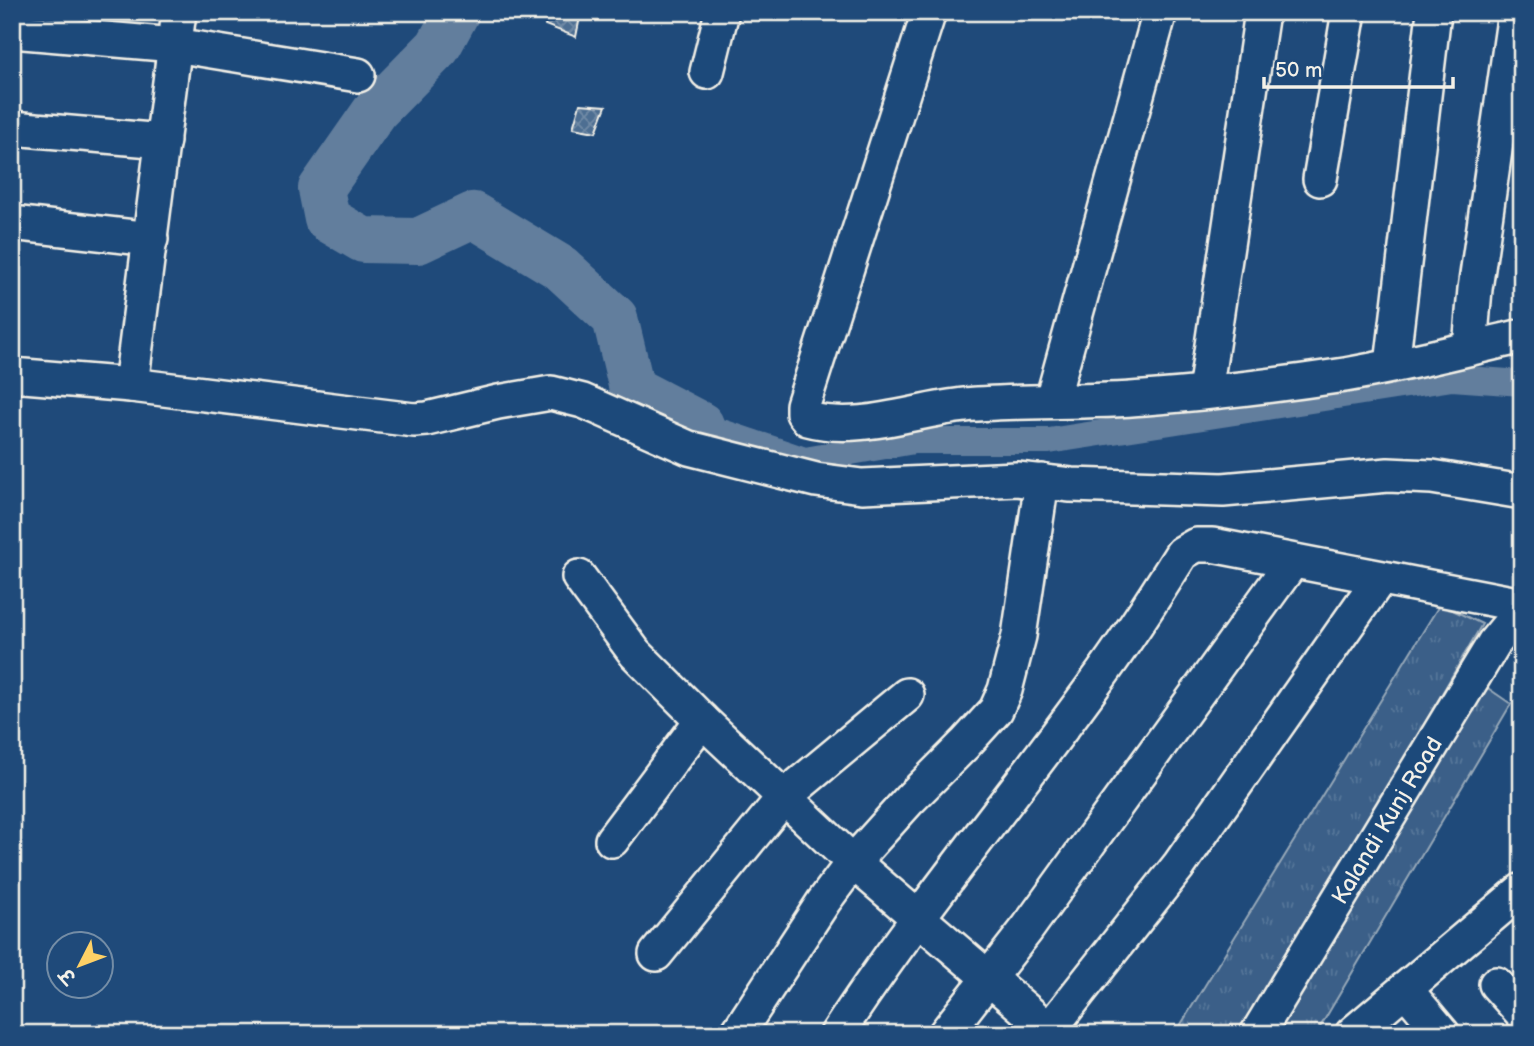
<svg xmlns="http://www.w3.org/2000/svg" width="1534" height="1046" viewBox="0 0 1534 1046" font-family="'Balsamiq Sans','Playpen Sans Deva',sans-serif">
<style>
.park{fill:url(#park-tufts);stroke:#97a8b8;stroke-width:2}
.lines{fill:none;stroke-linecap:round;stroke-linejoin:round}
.canal{stroke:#627e9d;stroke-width:26}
.river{stroke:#627e9d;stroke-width:46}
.building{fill:url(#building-cross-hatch);stroke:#f4f1e8;stroke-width:2}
.minor-casing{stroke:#f4f1e8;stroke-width:38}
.minor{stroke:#1f4a7a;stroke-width:33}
.labels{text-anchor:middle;stroke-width:7;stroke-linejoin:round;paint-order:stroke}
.street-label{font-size:23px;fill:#f4f1e8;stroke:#1f4a7a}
</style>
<defs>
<pattern id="park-tufts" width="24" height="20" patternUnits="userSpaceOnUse" patternTransform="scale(1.75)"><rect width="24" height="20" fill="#3a5f88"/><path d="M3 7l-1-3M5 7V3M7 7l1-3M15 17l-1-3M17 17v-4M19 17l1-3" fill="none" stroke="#577699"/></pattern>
<pattern id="building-cross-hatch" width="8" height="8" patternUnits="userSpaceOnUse" patternTransform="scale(1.75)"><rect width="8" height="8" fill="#4d6e92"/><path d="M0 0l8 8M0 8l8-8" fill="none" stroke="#708aa6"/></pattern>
</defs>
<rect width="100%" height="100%" fill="#1f4a7a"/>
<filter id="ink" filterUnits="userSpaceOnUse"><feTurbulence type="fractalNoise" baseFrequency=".0143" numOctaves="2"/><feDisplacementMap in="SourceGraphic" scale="14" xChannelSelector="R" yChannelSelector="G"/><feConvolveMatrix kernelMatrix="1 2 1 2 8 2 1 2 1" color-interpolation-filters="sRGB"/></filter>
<g filter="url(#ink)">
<path class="park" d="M1440 604 1482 624 1246 1034H1175Z
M1479 682 1511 704 1316 1034H1275Z"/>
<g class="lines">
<path class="canal" d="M701 425 805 460 914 441H1049L1452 378 1522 383"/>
<path class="river" d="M457 12 438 47 376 110 321 189 327 219 363 240 418 241 473 215 561 268 615 318 632 389 701 425"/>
</g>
<path class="building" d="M548 12H581L576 37 545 25Z
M580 104 606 106 596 132 573 128Z"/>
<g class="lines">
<g class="minor-casing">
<g id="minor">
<path d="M929 12 803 405V413L808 419C859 433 914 410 965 405 1025 400 1085 403 1145 398 1212 393 1279 385 1345 375 1405 365 1464 350 1522 336"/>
<path d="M12 31 175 45 358 75"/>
<path d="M707 72 722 12"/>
<path d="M12 128 163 141"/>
<path d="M1320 179 1349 12"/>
<path d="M12 223 151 239"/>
<path d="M1470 348 1475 289 1515 12"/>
<path d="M1392 365 1434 12"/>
<path d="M12 375 131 385 414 420 427 419 498 402 551 393 583 401 689 448 816 480 862 486 1017 479 1071 485 1223 490 1388 475 1432 477 1522 492"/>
<path d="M131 385 179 12"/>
<path d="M1205 392 1262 12"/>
<path d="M1052 400 1160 12"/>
<path d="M579 577 635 653 702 720 853 862 1054 1034"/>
<path d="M612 840 702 720"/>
<path d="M656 954 784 797 907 695"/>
<path d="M1496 984 1522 1013"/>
<path d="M1405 989 1443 1034"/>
<path d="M737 1034 824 901 853 862 909 800 965 744 996 710 1005 690 1019 636 1042 481"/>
<path d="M837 1034C916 913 1009 802 1093 686 1125 643 1154 598 1182 553L1196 545H1212L1522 605"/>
<path d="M945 1034 1027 929 1292 562"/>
<path d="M1046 1034 1180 864 1380 578"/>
<path id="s1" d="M1257 1034 1494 643 1522 609"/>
<path d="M1352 1034 1522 890"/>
</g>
</g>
<use href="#minor" class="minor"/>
</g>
</g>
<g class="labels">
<g class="street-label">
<text dy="8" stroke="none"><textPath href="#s1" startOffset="250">Kalandi Kunj Road</textPath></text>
</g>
</g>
<rect width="1534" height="1046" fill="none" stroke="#1f4a7a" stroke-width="42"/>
<rect x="21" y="21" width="1492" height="1004" fill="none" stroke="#f4f1e8" stroke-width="2.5" filter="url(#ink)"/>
<g transform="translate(80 965) rotate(228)"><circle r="33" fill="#1f4a7a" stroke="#748da6" stroke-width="2"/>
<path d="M0-5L12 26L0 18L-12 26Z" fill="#ffd166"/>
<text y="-10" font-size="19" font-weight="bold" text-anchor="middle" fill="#f4f1e8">उ</text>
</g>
<path d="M1264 77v10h189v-10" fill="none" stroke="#f4f1e8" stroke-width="3.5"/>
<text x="1275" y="77" font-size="21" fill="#f4f1e8" stroke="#1f4a7a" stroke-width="5" paint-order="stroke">50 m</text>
</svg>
